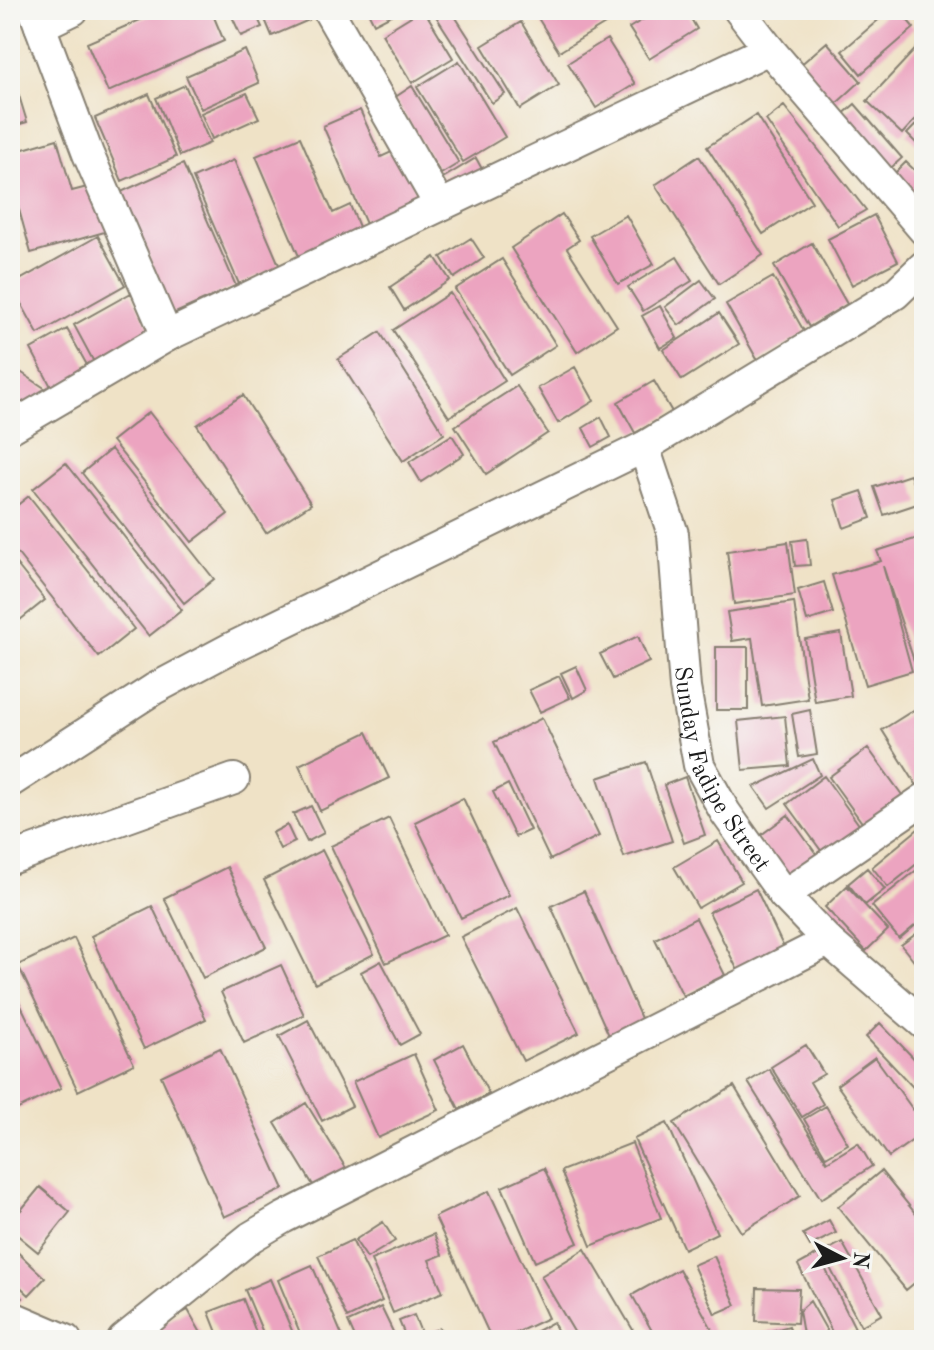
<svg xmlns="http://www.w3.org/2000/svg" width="934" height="1350" viewBox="0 0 934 1350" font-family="'Old Standard TT',serif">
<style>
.building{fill:#eca4c0}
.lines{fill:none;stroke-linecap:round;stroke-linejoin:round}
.minor-casing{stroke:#867f71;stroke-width:34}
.minor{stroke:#fff;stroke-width:30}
.labels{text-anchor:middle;stroke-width:8;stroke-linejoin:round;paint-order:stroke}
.street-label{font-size:24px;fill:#1c1c1c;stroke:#f6f6f2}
</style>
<rect width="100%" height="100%" fill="#f6f6f2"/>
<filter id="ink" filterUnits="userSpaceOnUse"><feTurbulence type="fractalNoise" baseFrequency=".0125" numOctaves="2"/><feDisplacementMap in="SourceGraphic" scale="16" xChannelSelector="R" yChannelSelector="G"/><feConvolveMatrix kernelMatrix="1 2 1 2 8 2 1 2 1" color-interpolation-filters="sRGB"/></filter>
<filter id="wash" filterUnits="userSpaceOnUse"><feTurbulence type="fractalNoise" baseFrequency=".006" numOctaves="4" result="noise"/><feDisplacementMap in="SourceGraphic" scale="32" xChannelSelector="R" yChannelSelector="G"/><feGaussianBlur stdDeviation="1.8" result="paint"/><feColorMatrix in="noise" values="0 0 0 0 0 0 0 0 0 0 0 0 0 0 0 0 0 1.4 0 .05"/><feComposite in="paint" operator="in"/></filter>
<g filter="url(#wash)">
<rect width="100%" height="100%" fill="#efe2c6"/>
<g id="blocks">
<path class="building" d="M163 10H211L224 41 108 92 87 43Z
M229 10H254L262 27 241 36Z
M261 10H305L309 20 272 36Z
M367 10H401L374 24Z
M421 10H424L453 58 412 83 382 34Z
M432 10H451L505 94 492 103Z
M533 10H628L559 52Z
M659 10H686L697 29 649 59 629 28Z
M890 10H899L914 28 861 74 842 51Z
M908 10H924V17L920 21Z
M521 22 559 85 520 109 482 46Z
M607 39 635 84 596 108 568 63Z
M924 40V110L902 134 867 101Z
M827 42 861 81 826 113 791 73Z
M245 50 259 83 201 109 186 76Z
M459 61 505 137 463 162 417 87Z
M10 66 27 122 10 127Z
M185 85 210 143 180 156 156 98Z
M412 86 459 163 441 174 394 98Z
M247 93 259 118 212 139 201 113Z
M149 94 176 157 122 181 95 118Z
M855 104 902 158 883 175 835 121Z
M784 106 866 210 838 226 766 120Z
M360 110 381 157 398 149 420 200 366 224 323 126Z
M756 115 812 202 763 234 707 147Z
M924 116V147L922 149 907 134Z
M300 137 333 213 350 205 362 234 301 261 256 156Z
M57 139 72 191 95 185 108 231 31 253 18 206 10 208V153Z
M699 156 763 255 719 284 655 185Z
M476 158 483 171 446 194 438 181Z
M234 160 280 267 239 284 193 178Z
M906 162 924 179 912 193 892 176Z
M183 164 236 286 173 314 121 192Z
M562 214 579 240 567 248 617 326 577 352 511 248Z
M626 215 654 264 618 284 590 236Z
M874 215 898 261 852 285 828 239Z
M98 236 125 285 38 334 11 285Z
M471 238 484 258 454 278 441 257Z
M812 243 847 304 809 327 774 266Z
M435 257 450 280 404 310 390 287Z
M677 257 692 281 643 311 628 287Z
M502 259 556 345 510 375 455 289Z
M773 277 805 333 758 361 726 304Z
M701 280 715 299 679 325 665 307Z
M131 293 157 340 95 364 74 325Z
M450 293 505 381 449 417 393 330Z
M660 306 677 338 660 348 642 316Z
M719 313 739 344 682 380 663 350Z
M67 329 92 374 55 394 31 349Z
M380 332 444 434 403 461 338 359Z
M10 365 49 391 35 412 21 403 10 419Z
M575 367 594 401 558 423 538 388Z
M654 381 672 412 635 433 618 402Z
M517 386 548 433 486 474 455 426Z
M243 395 311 504 266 533 197 425Z
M149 412 228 514 192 542 112 441Z
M601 417 611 437 593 447 583 428Z
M452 435 464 454 421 482 409 462Z
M111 449 214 579 184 603 82 473Z
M66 463 182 610 149 636 33 489Z
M910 475 920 503 884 515 874 487Z
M862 491 871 518 844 528 835 500Z
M29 496 134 629 99 657 10 544V511Z
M924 536V672L919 676 883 566 912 671 865 685 832 575 881 561 877 551Z
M807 539 810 565 795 566 792 541Z
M788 542 795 595 734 604 727 551Z
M10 556 45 600 10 628Z
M824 582 833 613 807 621 798 590Z
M794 602 808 699 762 706 752 638 732 641 727 612Z
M841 633 851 696 815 702 805 639Z
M638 636 649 662 613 679 600 654Z
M716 647H748V710H716Z
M576 666 587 690 573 698 561 673Z
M559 676 570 698 540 712 529 690Z
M924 693V712L916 698Z
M917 708 924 719V797L882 730Z
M810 710 817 754 799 757 792 714Z
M785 716 790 766 743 770 738 721Z
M542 718 599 836 550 860 494 742Z
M367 732 389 778 320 811 299 765Z
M868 748 905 799 866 828 829 777Z
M813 759 820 775 769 808 754 787Z
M646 762 672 841 624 857 598 778Z
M824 776 865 833 828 860 787 804Z
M685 777 705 835 684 843 664 785Z
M508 784 530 830 515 837 493 792Z
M463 798 509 895 461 918 415 822Z
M311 806 324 833 307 842 293 814Z
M788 815 822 862 791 885 757 838Z
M389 818 445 935 386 963 331 846Z
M924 824V858L888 887 872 867Z
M287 825 295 842 280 849 272 833Z
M718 841 742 882 698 908 674 867Z
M322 850 374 954 315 984 264 880Z
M924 864V918L899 939 872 906Z
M227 867 266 947 203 978 164 898Z
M867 868 885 889 865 905 848 884Z
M847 886 888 930 866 951 825 907Z
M756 889 785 950 739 973 709 912Z
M584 891 644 1025 611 1040 551 906Z
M152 906 206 1019 144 1049 91 936Z
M517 908 579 1033 523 1061 461 937Z
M696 918 725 975 683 996 655 939Z
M924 928V974L901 945Z
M74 938 134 1064 78 1091 18 965Z
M381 961 420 1034 400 1045 361 972Z
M281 965 304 1015 244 1043 221 992Z
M10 983 61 1088 10 1113Z
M308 1020 352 1106 322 1121 279 1036Z
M880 1023 924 1069V1099L866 1037Z
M463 1044 489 1094 459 1109 434 1060Z
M806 1045 824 1074 810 1082 823 1104 802 1117 771 1067Z
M220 1048 284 1189 224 1217 161 1076Z
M414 1054 439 1110 378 1138 353 1082Z
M875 1057 924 1125V1132L889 1157 837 1085Z
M769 1069 827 1162 858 1143 872 1166 821 1199 748 1082Z
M734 1086 800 1196 741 1232 674 1123Z
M306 1103 352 1178 321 1198 275 1123Z
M826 1106 848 1144 826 1157 804 1119Z
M667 1123 717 1233 684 1249 634 1139Z
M632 1143 661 1218 591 1246 561 1171Z
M924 1157V1180L913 1167Z
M544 1168 578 1243 535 1262 502 1187Z
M881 1171 924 1224V1275L906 1290 838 1207Z
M40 1187 70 1212 38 1252 10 1229V1201L21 1210Z
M489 1191 548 1318 501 1340H492L435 1217Z
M829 1220 836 1233 810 1246 803 1234Z
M383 1222 395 1241 367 1258 355 1240Z
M434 1234 442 1255 429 1260 443 1292 393 1313 371 1260Z
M352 1240 382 1301 347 1318 318 1256Z
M842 1242 882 1314 861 1326 822 1253Z
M10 1245 45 1278 29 1295 10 1277Z
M585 1249 639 1340H579L541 1276Z
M818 1254 855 1328 835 1338 798 1265Z
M714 1256 736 1305 715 1314 693 1265Z
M312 1265 344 1340H303L278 1280Z
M679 1269 717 1338 713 1340H657L632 1295Z
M270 1279 296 1340H266L245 1290Z
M10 1285 23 1298 10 1311Z
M757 1288 799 1289 797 1323 756 1321Z
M243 1299 259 1340H220L209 1312Z
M810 1301 831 1338 804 1340 799 1311Z
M381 1307 397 1340H356L348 1322Z
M188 1310 205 1340H146L143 1335Z
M414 1315 422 1335 440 1328 445 1340H407L399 1321Z
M553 1322 562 1340H520Z
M789 1326 793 1340H758L757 1335Z"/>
</g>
</g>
<g filter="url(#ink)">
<use href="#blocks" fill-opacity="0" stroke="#867f71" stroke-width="2"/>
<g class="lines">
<g class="minor-casing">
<g id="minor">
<path d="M34 10 88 154 167 336"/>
<path d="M328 10 439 204"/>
<path d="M739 10 769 49 924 230"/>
<path d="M40 26 73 10"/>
<path d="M10 428 167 336 769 49"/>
<path id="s1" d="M644 447 673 534 685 688 699 765 725 812 784 895 828 941 924 1024"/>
<path d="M10 782 154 689 231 648 644 447 895 294 924 266"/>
<path d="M10 859 234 779"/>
<path d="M784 895 924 799"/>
<path d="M10 1316 66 1340"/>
<path d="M123 1340 251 1237 283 1218 828 941"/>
</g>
</g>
<use href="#minor" class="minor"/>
</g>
</g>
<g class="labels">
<g class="street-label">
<text dy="8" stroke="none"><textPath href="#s1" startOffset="336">Sunday Fadipe Street</textPath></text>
</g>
</g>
<rect width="934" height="1350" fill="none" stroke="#f6f6f2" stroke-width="40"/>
<g transform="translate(842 1258) rotate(96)" stroke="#f6f6f2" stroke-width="6" paint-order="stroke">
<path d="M0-6L14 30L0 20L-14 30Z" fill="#1c1c1c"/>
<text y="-12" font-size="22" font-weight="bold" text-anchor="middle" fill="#1c1c1c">N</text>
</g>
</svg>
